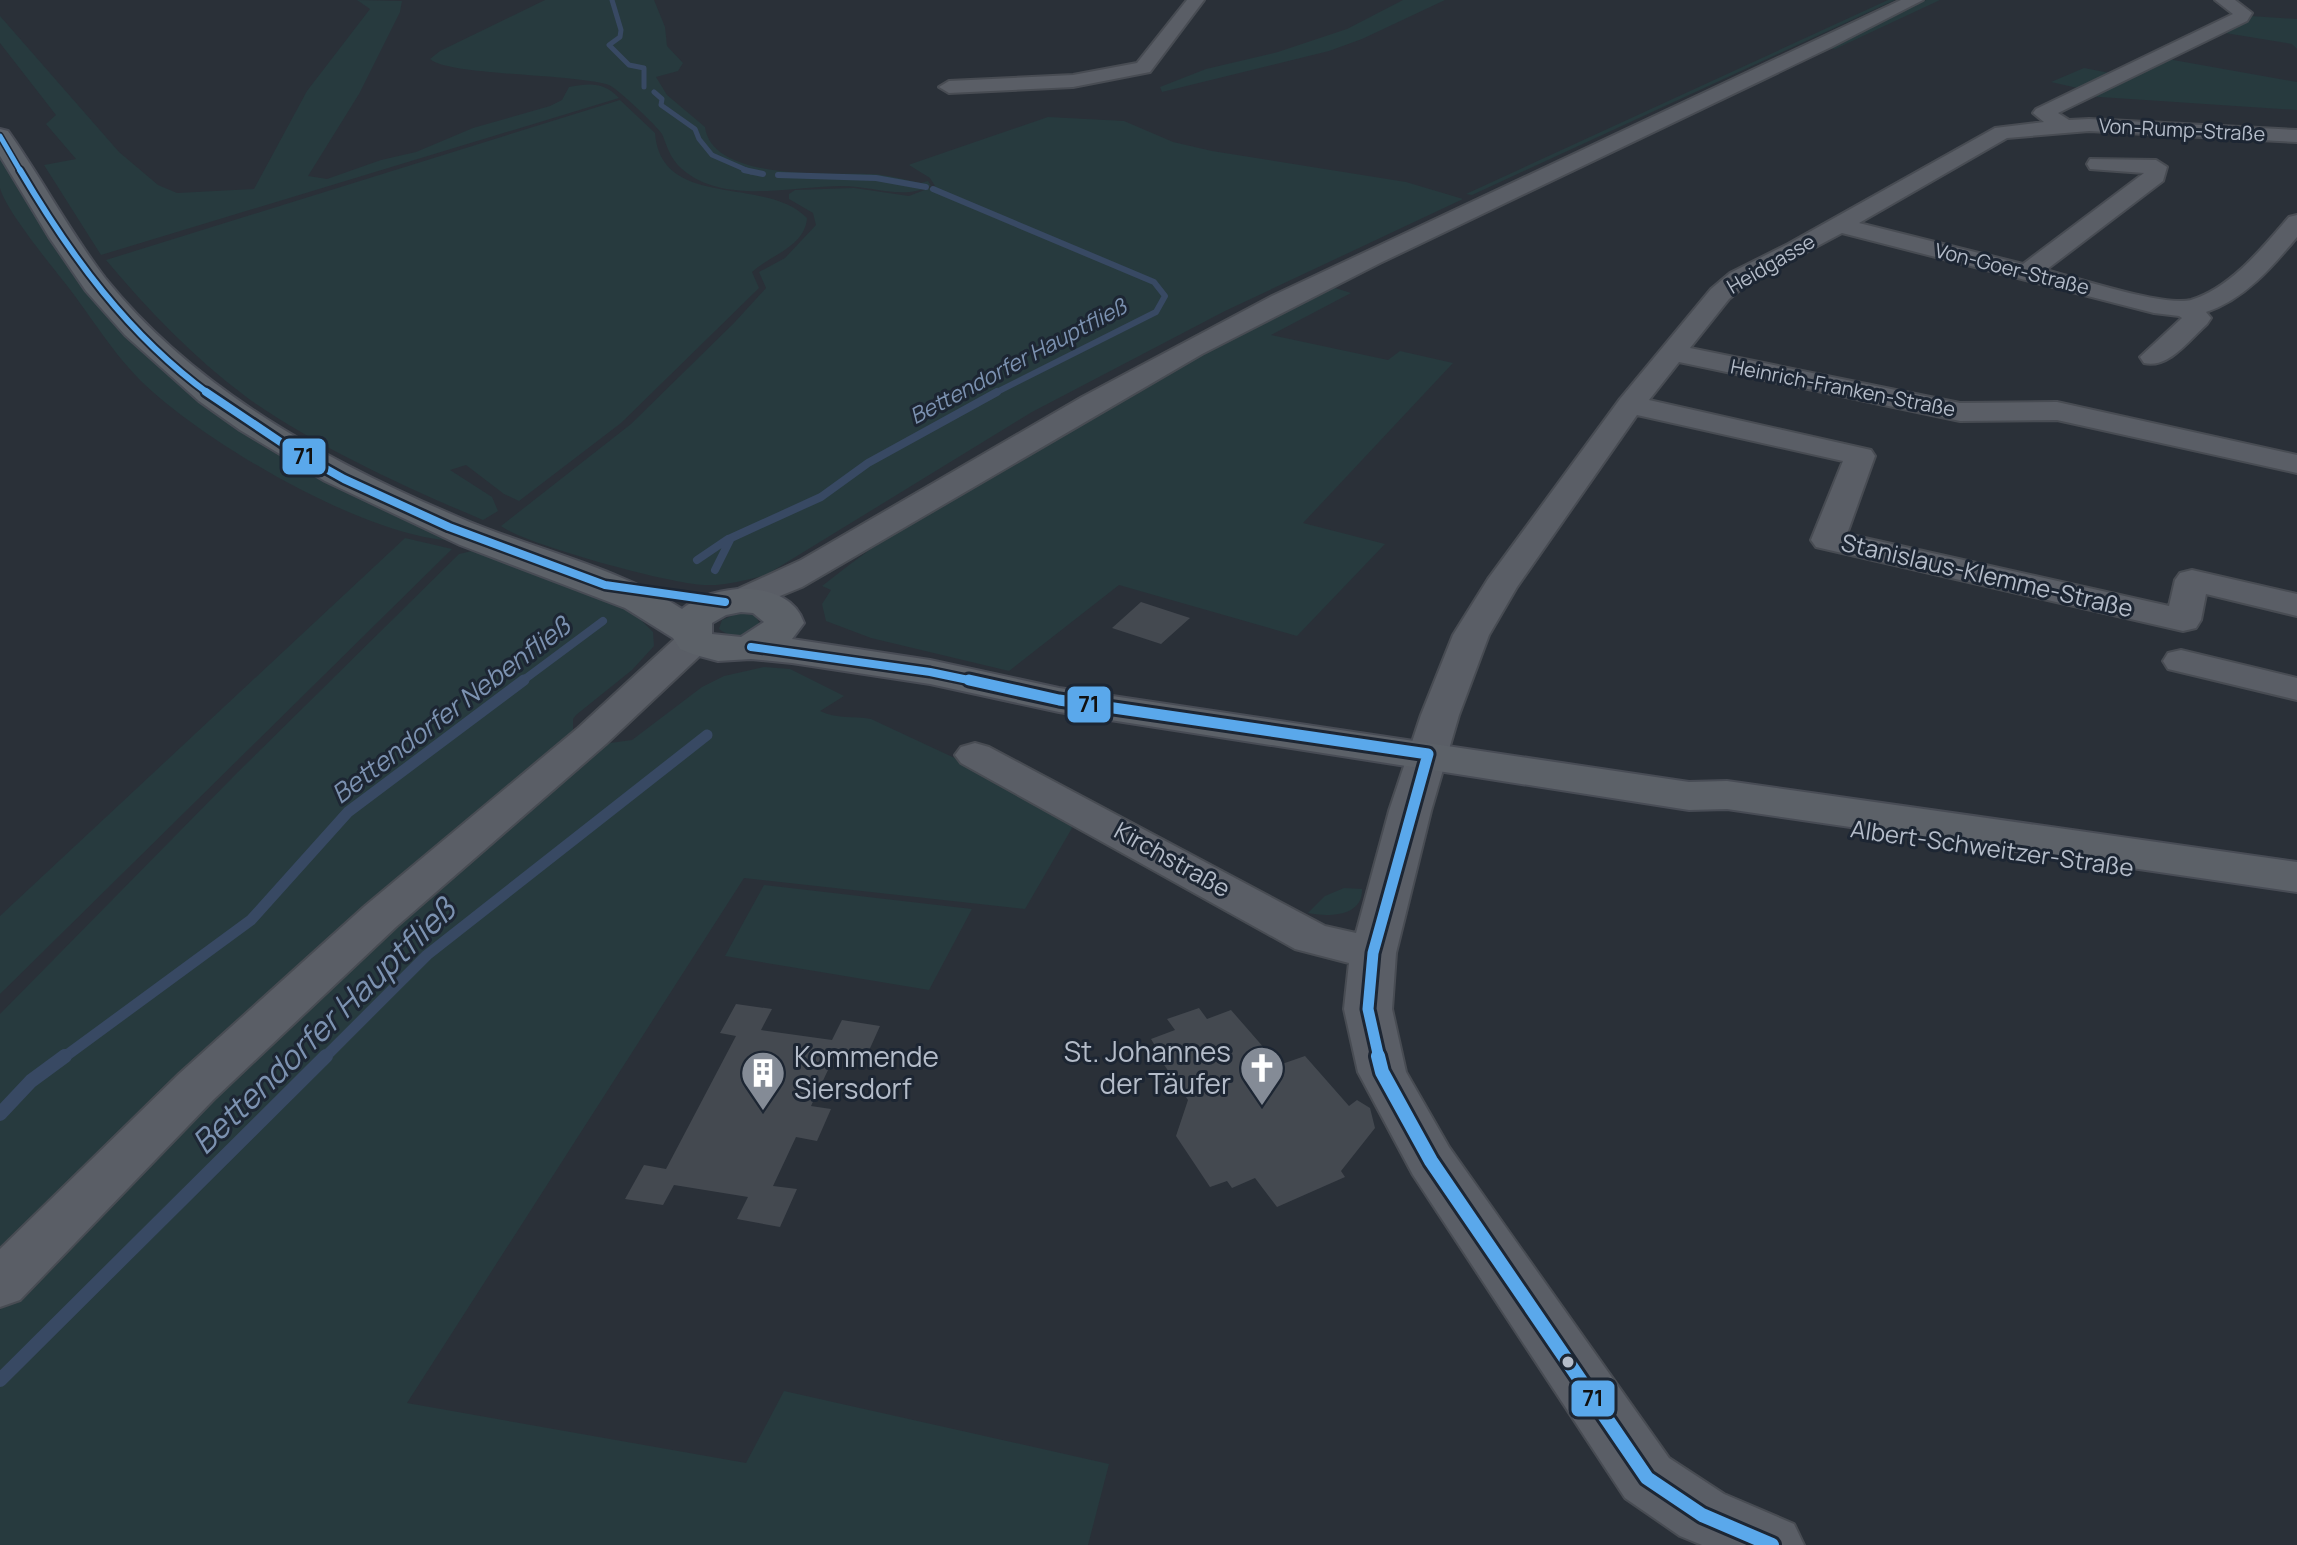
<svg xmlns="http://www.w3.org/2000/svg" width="2297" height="1545" viewBox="0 0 2297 1545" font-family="Manrope,sans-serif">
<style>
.green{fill:#273a3e}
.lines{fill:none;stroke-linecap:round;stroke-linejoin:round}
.stream-far4{stroke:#384963;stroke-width:5}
.stream-far3{stroke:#384963;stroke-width:6}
.stream-far2{stroke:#384963;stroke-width:8}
.stream-far1{stroke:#384963;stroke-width:11}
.stream{stroke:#384963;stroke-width:14}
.building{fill:#444950}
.minor-casing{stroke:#484c53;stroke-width:4}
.major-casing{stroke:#484c55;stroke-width:4}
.minor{fill:#5a5e66;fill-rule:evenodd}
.major{fill:#5c6168;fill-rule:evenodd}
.bus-1-far4-casing{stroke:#1d2633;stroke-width:8}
.bus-1-far3-casing{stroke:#1d2633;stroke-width:10}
.bus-1-far2-casing{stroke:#1d2633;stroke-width:13}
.bus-1-far1-casing{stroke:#1d2633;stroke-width:17}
.bus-1-casing{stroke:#1d2633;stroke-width:20}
.bus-1-far4{stroke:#5aa8eb;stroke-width:5}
.bus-1-far3{stroke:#5aa8eb;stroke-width:6}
.bus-1-far2{stroke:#5aa8eb;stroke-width:8}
.bus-1-far1{stroke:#5aa8eb;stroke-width:11}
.bus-1{stroke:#5aa8eb;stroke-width:14}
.bus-dot{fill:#b4bcc9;stroke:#1d2633;stroke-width:3}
.labels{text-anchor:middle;stroke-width:6;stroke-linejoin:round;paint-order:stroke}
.far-street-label{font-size:20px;fill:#b4bcc9;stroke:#1d2633}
.far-water-label{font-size:22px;font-style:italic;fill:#7c92b1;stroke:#1d2633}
.street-label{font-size:24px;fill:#b4bcc9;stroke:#1d2633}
.water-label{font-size:26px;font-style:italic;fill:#7c92b1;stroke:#1d2633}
.near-poi-label{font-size:28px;fill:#b4bcc9;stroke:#1d2633;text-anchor:end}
.near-water-label{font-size:32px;font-style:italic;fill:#7c92b1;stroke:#1d2633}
.line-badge{stroke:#1d2633;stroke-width:3}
.pale-badge-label{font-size:22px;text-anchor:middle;font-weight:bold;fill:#111}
</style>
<rect width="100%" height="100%" fill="#2a3038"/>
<path class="green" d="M357 0 402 1 400 12 359 94 308 176 327 179 381 160 416 152 473 128 550 106 562 100 569 87C590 83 604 82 619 98L101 255 44 165 76 159 46 124 56 115 0 43V16L119 152 158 185 177 193 254 189 307 91 370 9Z
M545 0H654L665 27 667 46 683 63 678 71 656 77 667 95 705 127C712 182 832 172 872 174 889 175 905 180 921 183L928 181 931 186C903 200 872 186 842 186 794 186 729 204 687 173 671 161 669 151 662 134 658 127 617 88 609 85 570 73 450 76 430 59L440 51Z
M1403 0H1445L1362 39 1329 51 1162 92 1160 87 1206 69 1278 52 1347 29Z
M1888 0H1895L1472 195 1466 194Z
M1926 0H1940L1835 49 1828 48Z
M2250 16 2297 19V49L2292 44 2219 32Z
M2162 58 2297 82V110L2085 96Z
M2084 68 2115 74 2082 89 2051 82Z
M620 100 655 133C661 211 766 175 807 218 805 247 770 255 752 272L759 288 621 423 519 501 504 494 466 465 450 470 492 497 498 511 483 520C407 488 311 444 245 396 192 356 148 310 106 260Z
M1048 117 1124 121 1173 142 1212 151 1406 182 1463 199 1225 311 1032 412 766 575C746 580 725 586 704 585 671 584 526 545 501 526L631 424 734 323 766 288 759 272 785 258 816 225 813 213 789 199V194L795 190 854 188 909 196 935 186 930 178 909 165 911 164Z
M0 157C47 240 102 322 176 382 259 451 357 499 456 541 369 538 218 450 153 392 117 361 94 320 65 283 50 264 5 209 0 188 0 179 0 167 0 157Z
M1329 286 1351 293 1271 335 1388 360 1400 351 1453 363 1303 523 1385 544 1297 636 1119 585 1009 671 871 638 826 621 822 604 831 590 822 586C977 463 1154 377 1329 286Z
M405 538 452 549 0 994V916Z
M476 550 634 608 640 619 653 632 654 646 632 670 576 715 573 719V733L0 1258V1014L237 773 459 554Z
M738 613 755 615 760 624C750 637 731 639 719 629L722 620Z
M764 667 790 669 844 696 820 711C836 719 854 716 871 719L1079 816 1025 909 744 878 407 1403 746 1463 784 1391 1109 1464 1088 1545H0V1310L120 1188 421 898 603 744 632 740 702 687 724 676Z
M764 885 972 909 929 990 725 956Z
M1344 888 1362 889C1363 917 1328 917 1308 913L1325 896Z"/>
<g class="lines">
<path class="stream-far4" d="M612 0 621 30 620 37 609 45 629 65 644 68V87
M654 92 662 99 661 105 695 129 699 139 712 155 751 172"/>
<path class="stream-far3" d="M744 170 763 174
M778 175 876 178 926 187
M933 189 1154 282 1165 296 1156 312 993 394"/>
<path class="stream-far2" d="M697 560 728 539
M715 570 731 538 821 497 868 463 997 392
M521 682 603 621"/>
<path class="stream-far1" d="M63 1058 251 920 348 812 524 680
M324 1058 427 955 707 735"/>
<path class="stream" d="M0 1114 31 1081 65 1056
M0 1380 326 1056"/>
</g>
<path class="building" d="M1141 602 1190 618 1161 644 1112 628Z
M736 1004 772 1009 761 1030 832 1040 842 1020 880 1026 867 1055 837 1051 811 1106 831 1109 817 1141 796 1137 773 1186 797 1189 780 1227 737 1219 748 1197 674 1185 663 1205 625 1199 644 1165 666 1169 736 1036 720 1033Z
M1199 1008 1207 1019 1231 1010 1279 1065 1305 1056 1349 1106 1357 1100 1370 1108 1375 1128 1341 1171 1345 1177 1277 1207 1255 1178 1232 1188 1227 1181 1210 1187 1176 1136 1188 1100 1154 1050 1157 1049 1151 1039 1175 1030 1167 1019Z"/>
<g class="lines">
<g class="minor-casing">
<path id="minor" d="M1187 0H1204L1150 72 1073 87 949 93 939 87 949 81 1073 75 1137 63Z
M1901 0H1923L1831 47 1380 263 1202 354 802 587 753 607 741 610 729 607 724 600 729 593 801 560 1082 397 1272 296Z
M2215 0H2235L2252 13 2247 21 2058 113 2069 120 2089 119 2297 130V142L2089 131 2007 138 1859 223 2023 264 2144 173 2090 169 2087 164 2090 159 2156 160 2167 167 2163 181 2046 270C2076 278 2165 307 2191 300 2231 288 2263 247 2289 217L2297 215V237C2273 266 2244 300 2206 312L2211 318 2207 324C2190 339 2169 369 2144 363L2140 357 2182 318 2179 316 2154 313 1842 233 1748 283 1729 299 1690 348 1960 403 2057 402 2297 455V473L2057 420 1960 421 1679 362 1649 400 1871 450 1875 456 1847 534 2169 606 2175 580 2180 573 2192 570 2297 594V616L2206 594 2201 620 2196 628 2183 631 1816 547 1811 540 1843 461 1637 415 1517 587 1489 635 1459 715 1431 811 1396 953 1392 1009 1406 1072 1449 1147 1669 1458 1724 1494 1794 1524 1804 1545H1702L1680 1536 1625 1498 1413 1175 1358 1072 1344 1009 1349 963 1295 949 961 763 955 755 961 747 975 743 989 747 1325 926 1356 933 1389 811 1421 715 1453 635 1488 579 1620 399 1711 289 1730 273 1788 244 1995 128 2044 122 2033 113 2036 109 2233 14Z
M694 630 707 633 712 641 707 649 606 744 397 926 213 1100 20 1300 0 1307V1249L179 1074 365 906 578 728 681 633Z
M2181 650 2297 678V700L2168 669 2163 661 2168 653Z"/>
</g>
<g class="major-casing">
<path id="major" d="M0 129 8 131C42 179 69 231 105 278 195 390 328 462 458 517 531 549 615 566 682 609 713 583 789 577 804 623L792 639 930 660 1059 688 1689 782 1727 781 2297 862V892L1727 809 1689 810 1059 712 930 684 792 663 751 659 718 661 692 654 680 649 673 638 625 608 460 545 325 481 240 430 199 401 125 335 86 291 49 237 0 156ZM741 612 753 613 764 622 741 637 712 634V623L726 615Z"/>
</g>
<use href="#minor" class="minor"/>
<use href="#major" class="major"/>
<g class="bus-1-far4-casing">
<path id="bus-1-far4" d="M0 136 21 172"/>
</g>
<g class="bus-1-far3-casing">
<path id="bus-1-far3" d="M20 170C70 255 128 335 209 394"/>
</g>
<g class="bus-1-far2-casing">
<path id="bus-1-far2" d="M206 392 294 451 344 479 449 527 605 585 725 602
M751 647 930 672 978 682"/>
</g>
<g class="bus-1-far1-casing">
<path id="bus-1-far1" d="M969 680 1059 700 1428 754
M1379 1058 1368 1009 1373 953 1428 754"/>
</g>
<g class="bus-1-casing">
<path id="bus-1" d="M1378 1056 1382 1072 1431 1161 1647 1478 1702 1515 1772 1545"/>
</g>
<use href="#bus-1-far4" class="bus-1-far4"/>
<use href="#bus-1-far3" class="bus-1-far3"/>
<use href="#bus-1-far2" class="bus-1-far2"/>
<use href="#bus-1-far1" class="bus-1-far1"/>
<use href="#bus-1" class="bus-1"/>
</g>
<defs>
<g id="church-pin" transform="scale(2.3)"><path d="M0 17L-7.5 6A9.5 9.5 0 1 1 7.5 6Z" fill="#848b96" stroke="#1d2633"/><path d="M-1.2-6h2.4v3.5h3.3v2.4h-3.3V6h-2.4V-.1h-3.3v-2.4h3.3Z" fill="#fff"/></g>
<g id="building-pin" transform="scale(2.3)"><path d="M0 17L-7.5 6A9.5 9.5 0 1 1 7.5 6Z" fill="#848b96" stroke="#1d2633"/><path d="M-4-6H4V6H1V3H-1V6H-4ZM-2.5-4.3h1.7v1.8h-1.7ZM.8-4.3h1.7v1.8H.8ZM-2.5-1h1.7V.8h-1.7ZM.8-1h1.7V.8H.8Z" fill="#fff"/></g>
</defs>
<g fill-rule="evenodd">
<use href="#church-pin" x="1262" y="1068"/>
<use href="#building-pin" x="763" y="1073"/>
</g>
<circle class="bus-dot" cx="1568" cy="1362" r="7"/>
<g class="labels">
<g class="far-street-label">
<text transform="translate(2182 130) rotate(3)" y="7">Von-Rump-Straße</text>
<text transform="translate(1771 264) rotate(-30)" y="7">Heidgasse</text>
<text transform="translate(2012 269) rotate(14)" y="7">Von-Goer-Straße</text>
<text transform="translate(1843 388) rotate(11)" y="7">Heinrich-Franken-Straße</text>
</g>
<g class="far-water-label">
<text transform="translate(1018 361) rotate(-28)" y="8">Bettendorfer Hauptfließ</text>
</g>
<g class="street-label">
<text transform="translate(1987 576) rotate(13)" y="8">Stanislaus-Klemme-Straße</text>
<text transform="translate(1992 849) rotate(8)" y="8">Albert-Schweitzer-Straße</text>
<text transform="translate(1172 860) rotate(29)" y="8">Kirchstraße</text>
</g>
<g class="water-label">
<text transform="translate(451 710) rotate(-37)" y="9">Bettendorfer Nebenfließ</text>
</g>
<g class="near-poi-label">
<text x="1231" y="1062">St. Johannes<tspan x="1231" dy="32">der Täufer</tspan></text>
<text x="794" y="1067" text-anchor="start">Kommende<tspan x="794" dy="32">Siersdorf</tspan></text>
</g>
<g class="near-water-label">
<text transform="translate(324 1026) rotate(-44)" y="11">Bettendorfer Hauptfließ</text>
</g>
</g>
<g class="line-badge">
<rect x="281" y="437" width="46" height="39" rx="8" fill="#5aa8eb"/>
<rect x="1066" y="685" width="46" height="39" rx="8" fill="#5aa8eb"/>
<rect x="1570" y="1379" width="46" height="39" rx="8" fill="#5aa8eb"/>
</g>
<g class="pale-badge-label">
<text x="304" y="464">71</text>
<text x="1089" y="712">71</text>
<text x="1593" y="1406">71</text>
</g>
</svg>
